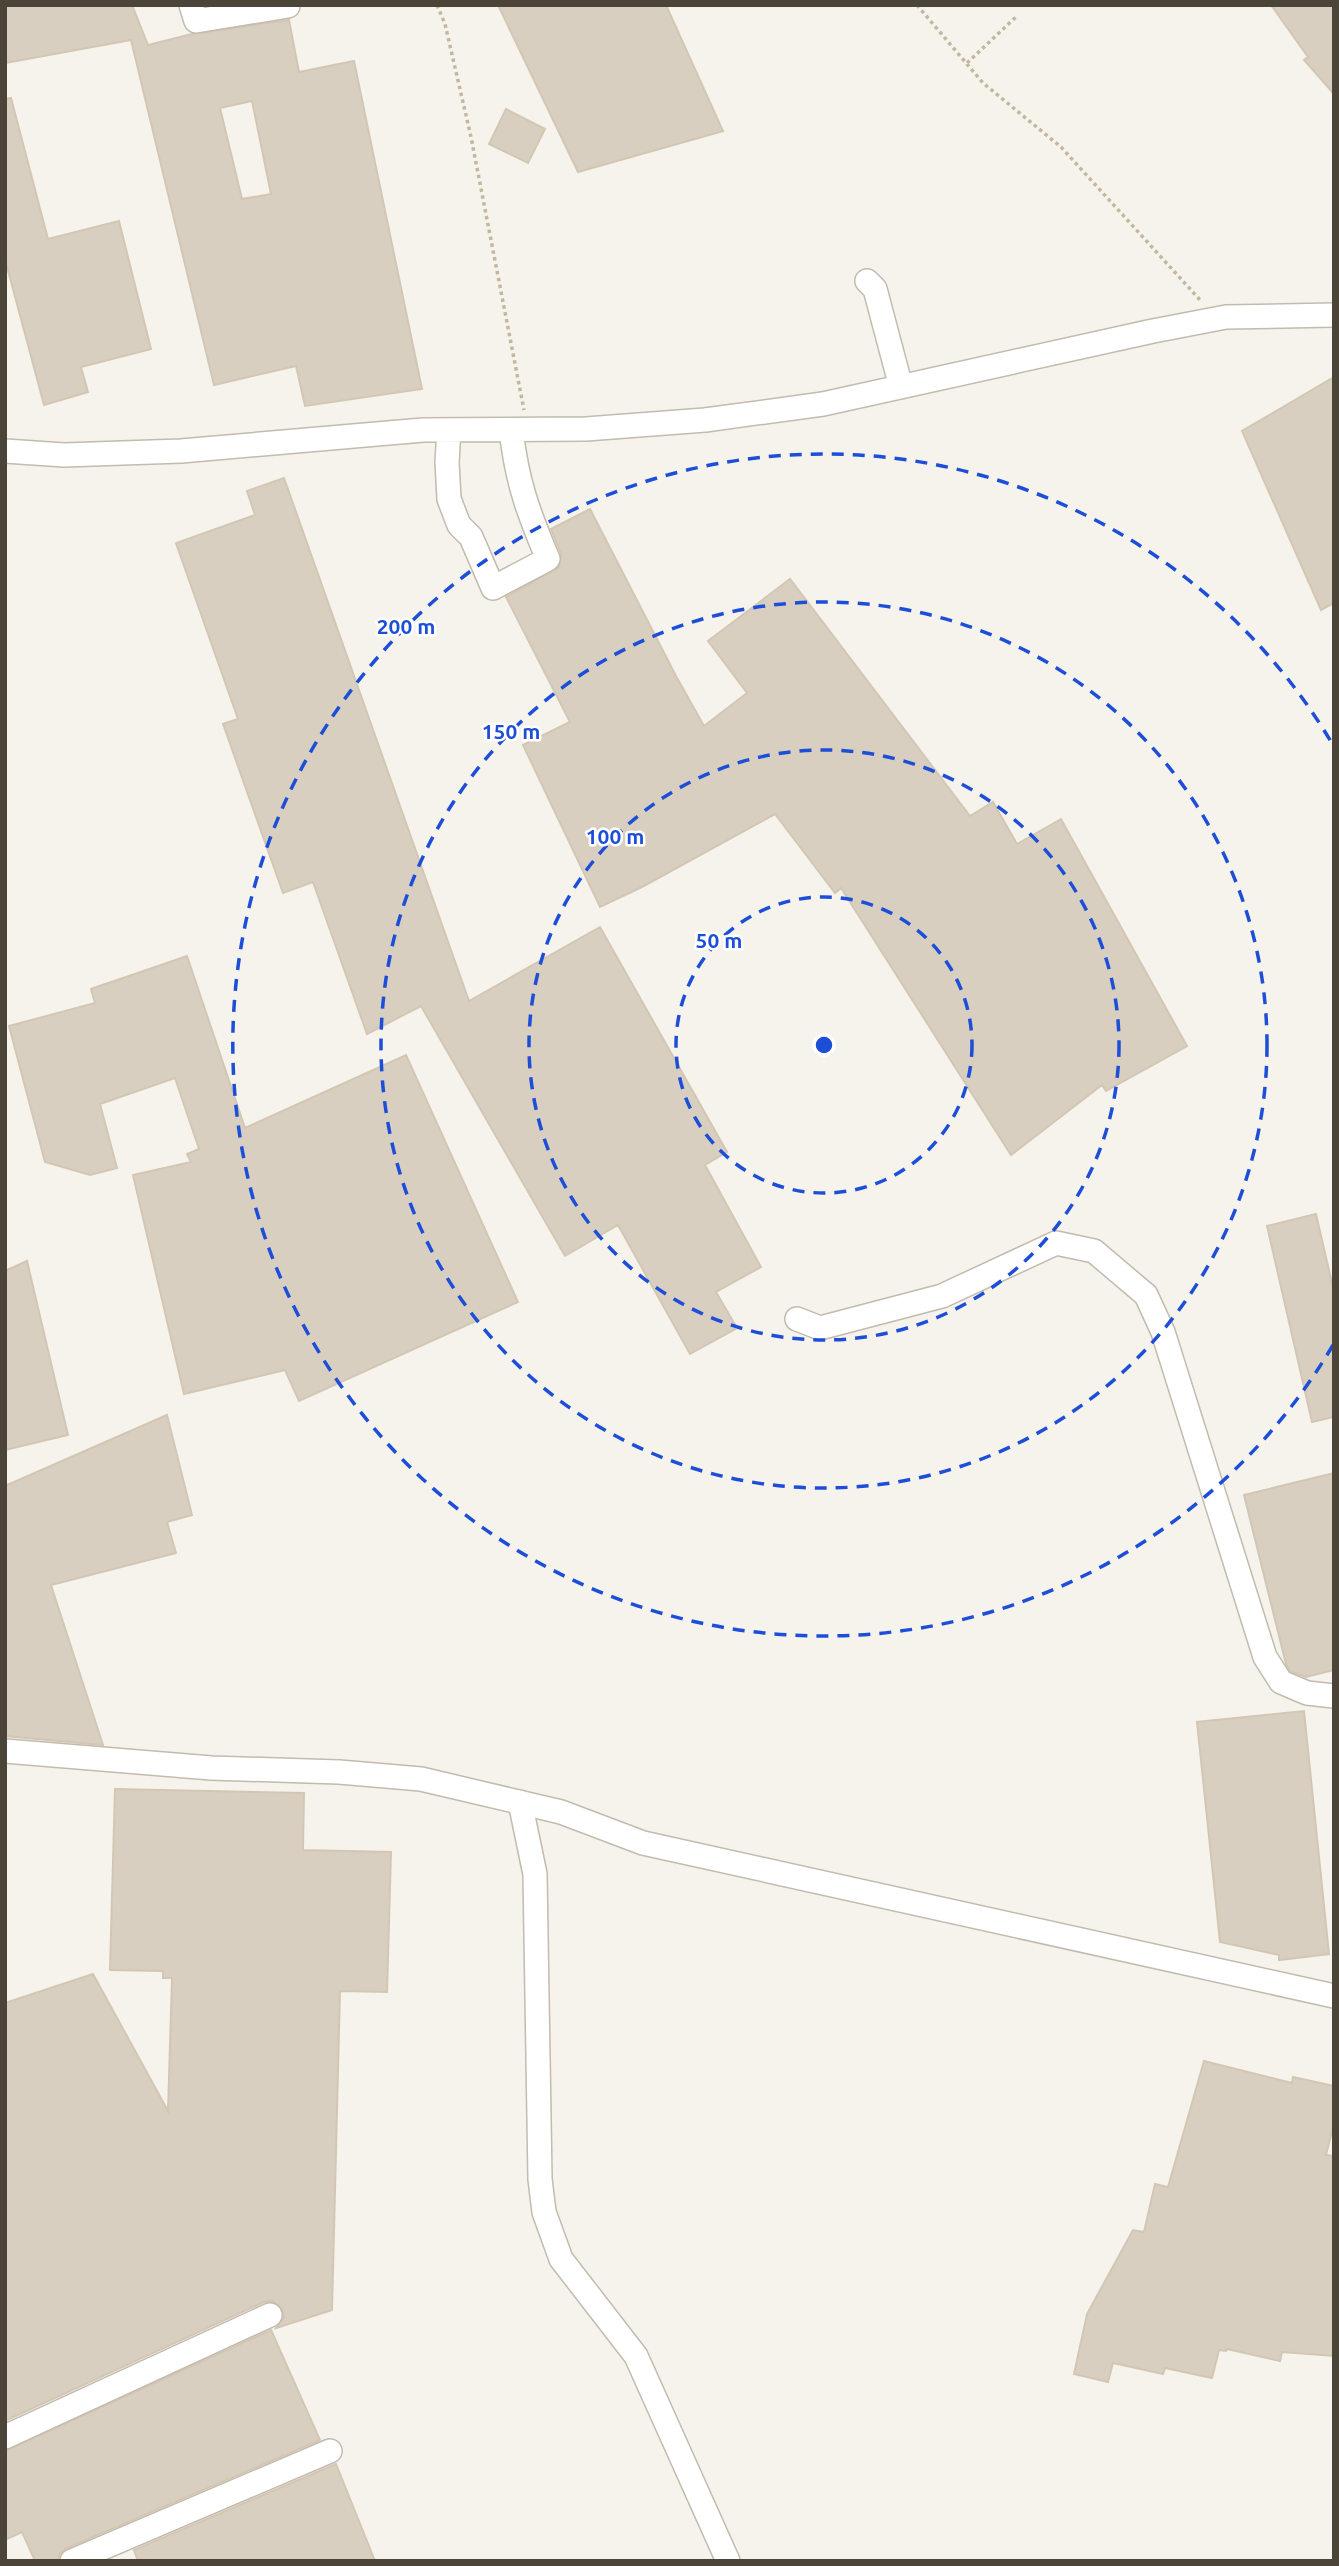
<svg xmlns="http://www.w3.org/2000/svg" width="1339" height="2566" viewBox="0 0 1339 2566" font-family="Ubuntu,sans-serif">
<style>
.building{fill:#d8cfc1;stroke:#d3c7b4;stroke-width:2;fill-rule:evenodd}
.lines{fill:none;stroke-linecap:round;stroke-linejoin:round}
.minor-casing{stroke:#c2bbae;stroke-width:26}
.path{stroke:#c4b79f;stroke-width:3.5;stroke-dasharray:3.5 3.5;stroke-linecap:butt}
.minor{stroke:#fff;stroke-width:23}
.ring{fill:none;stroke:#1d4ed8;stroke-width:3.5;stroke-dasharray:12 9}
.centre{fill:#1d4ed8;stroke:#fff;stroke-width:3.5}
.ring-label{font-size:21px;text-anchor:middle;font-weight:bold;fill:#1d4ed8;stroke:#fff;stroke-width:5;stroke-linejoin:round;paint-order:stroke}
</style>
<rect width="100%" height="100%" fill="#f6f3ec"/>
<path class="building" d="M5 5H132L148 45 192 34 289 20 299 72 354 61 422 389 305 406 296 366 214 385 131 40 5 63ZM252 101 271 194 242 199 220 108Z
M498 5H666L723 131 578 172Z
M1271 5H1334V94L1304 60 1308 57Z
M11 98 48 239 119 221 151 349 81 367 88 392 44 405 5 259V99Z
M506 109 545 129 528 163 489 144Z
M1334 377V603L1321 610 1242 431Z
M284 478 469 1001 600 927 727 1152 705 1165 761 1267 716 1292 737 1328 690 1354 618 1225 565 1256 421 1006 367 1034 313 882 283 893 223 724 238 719 176 543 255 515 247 491Z
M590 509 676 676 704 726 747 693 708 641 790 579 970 816 993 802 1017 844 1061 819 1187 1046 1106 1091 1102 1085 1011 1155 841 888 835 893 775 814 642 887 600 907 523 745 570 722 506 597 559 567 561 554 551 529Z
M187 956 245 1128 406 1055 518 1302 299 1401 285 1370 184 1394 133 1175 191 1162 187 1154 199 1149 175 1078 100 1104 117 1168 90 1175 45 1162 9 1026 95 1003 91 989Z
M1316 1214 1334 1292V1417L1312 1422 1267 1226Z
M27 1261 68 1435 5 1450V1271Z
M167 1415 192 1515 167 1522 176 1553 51 1585 103 1745 5 1736V1486Z
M1334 1473V1670L1306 1677 1290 1671 1286 1664 1244 1495Z
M1304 1711 1329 1954 1279 1960V1955L1220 1942 1197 1722Z
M115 1789 304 1793 303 1850 391 1852 387 1992 340 1991 332 2310 276 2328 284 2317 282 2309 272 2301 264 2302 5 2421V2003L93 1974 168 2111 172 1978H163V1971L110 1970Z
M1204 2061 1292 2083 1293 2077 1334 2086V2123L1326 2155 1334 2156V2356L1282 2352 1280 2361 1227 2349 1226 2351 1219 2350 1212 2378 1165 2368 1163 2374 1113 2363 1108 2382 1074 2374 1087 2314 1133 2230 1144 2232 1155 2184 1168 2187Z
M271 2330 320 2440 67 2548 60 2553 58 2561H35L22 2532 5 2540V2451Z
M336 2464 375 2561H138L134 2550Z"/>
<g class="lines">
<g class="minor-casing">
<path id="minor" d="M191 5 196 21 288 6
M867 281 875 289 901 387
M449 430 447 462 449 499 459 525 471 537 493 588 548 559C528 512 517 482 511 430
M5 451 64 455 181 451 423 430 586 429 705 420 823 404 1153 331 1226 317 1334 315
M797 1319 820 1328 942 1296 1056 1243 1094 1251 1146 1295 1163 1332 1265 1657 1281 1682 1307 1693 1334 1696
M5 1751 211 1768 339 1772 421 1779 561 1812 643 1843 1334 1996
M520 1802 535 1874 540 2179 544 2212 561 2259 636 2356 728 2561
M5 2437 270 2315
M72 2561 330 2451"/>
</g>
<path class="path" d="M437 5 445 24 471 137 524 410
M917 5 983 83 1061 147 1201 301
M967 63 1018 15"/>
<use href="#minor" class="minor"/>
</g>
<g class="ring">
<circle cx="824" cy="1045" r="148"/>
<circle cx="824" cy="1045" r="295"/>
<circle cx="824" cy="1045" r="443"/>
<path d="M1333 1345A591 591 0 1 1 1333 745"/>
</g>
<circle cx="824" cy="1045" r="10" class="centre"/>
<g class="ring-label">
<text x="406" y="634">200 m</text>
<text x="511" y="739">150 m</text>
<text x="615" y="844">100 m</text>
<text x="719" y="948">50 m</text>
</g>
<rect width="1339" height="2566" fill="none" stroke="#4b4439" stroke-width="14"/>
</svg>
